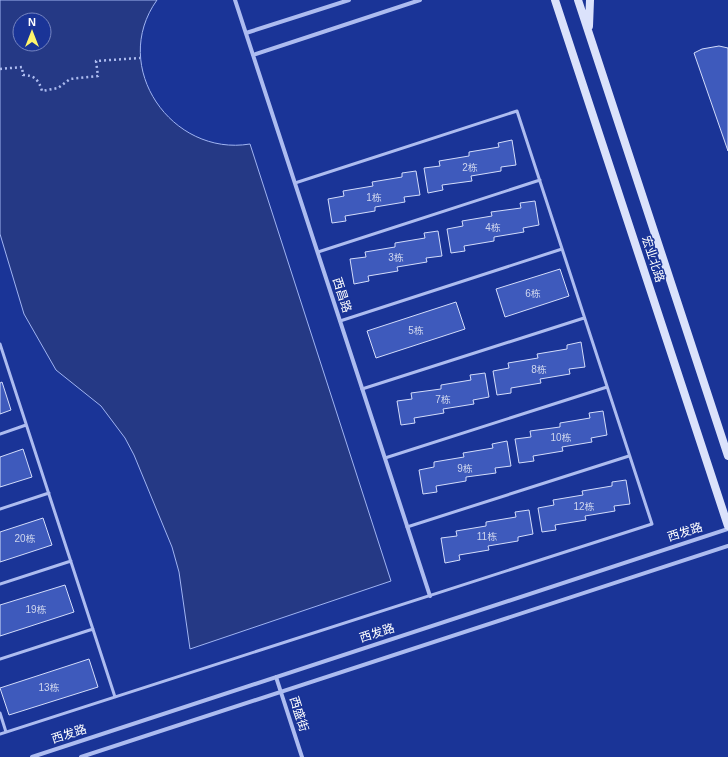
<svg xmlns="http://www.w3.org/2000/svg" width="728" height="757" viewBox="0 0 728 757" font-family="Arial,'Noto Sans SC',sans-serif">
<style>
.water{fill:#253985;stroke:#a0b4f2;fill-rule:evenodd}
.building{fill:#3e5abc;stroke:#d4ddfb}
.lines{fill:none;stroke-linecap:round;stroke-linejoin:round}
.path{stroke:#adbcf0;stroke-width:2.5;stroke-dasharray:2 3;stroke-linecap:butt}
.lane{stroke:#adbcf0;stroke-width:3}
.street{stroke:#adbcf0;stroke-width:4}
.secondary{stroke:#dbe2fb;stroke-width:8}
.labels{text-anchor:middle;stroke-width:3;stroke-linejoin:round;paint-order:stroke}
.number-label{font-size:10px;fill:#cfd6ee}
.street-label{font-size:12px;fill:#fff;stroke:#1a3497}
</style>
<rect width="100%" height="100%" fill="#1a3497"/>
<path class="water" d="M0 0H157C109 67 172 157 250 144L391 581 190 649 179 572 172 547 134 455 125 438 101 406 56 370 24 314 0 234ZM20 20H44V44H20Z"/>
<path class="building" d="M719 46 728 48V151L694 53 702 49Z
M512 140 516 165 501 167V171L471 176 472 181 442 185 443 190 428 193 424 168 440 166 439 161 469 156V152L499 147 498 143Z
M416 171 420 195 404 197 405 202 375 207V211L345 216 346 221 332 223 328 199 344 196 343 191 373 186 372 182 402 177V173Z
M535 201 539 225 523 228 524 232 494 237V241L464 246 465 251 451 253 447 229 463 226 462 221 492 216 491 212 521 208 520 203Z
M438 231 442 256 426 258 427 262 397 267 398 271 368 276 369 281 354 284 350 259 366 257 365 252 395 247V243L425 238 424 233Z
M560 269 569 296 505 317 496 289Z
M456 302 465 329 376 358 367 331Z
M581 342 585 367 569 369 570 374 540 379 541 383 511 388V393L497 395 493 371 509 368 508 363 538 358 537 354 567 349V345Z
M485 373 489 397 473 400 474 404 443 409 444 413 414 418 415 423 401 425 397 401 412 399 411 393 441 389V385L471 380 470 375Z
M2 382 11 410 0 414V383Z
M603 411 607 435 591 438 592 442 562 447 563 451 533 456 534 461 519 463 515 439 531 437 530 431 560 427V423L590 418 589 413Z
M507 441 511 466 495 468 496 473 466 477V481L436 486 437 492 423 494 419 470 434 467V462L464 457 463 453 493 448 492 444Z
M23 449 32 477 0 487V457Z
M626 480 630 504 614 506 615 511 585 516 586 520 555 525 556 530 542 532 538 508 554 505 553 500 583 495 582 491 612 486V482Z
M529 510 533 534 518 537V541L488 546 489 550 459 555 460 560 445 563 441 538 457 536 456 531 486 526V522L516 517 515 512Z
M43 518 52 545 0 562V532Z
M65 585 74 612 0 636V605Z
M89 659 98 687 9 715 0 688Z"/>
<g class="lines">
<path class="path" d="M0 69 22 67 23 75C34 75 39 80 42 91L58 88 70 79 98 76 96 61 140 58"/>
<path class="lane" d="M318 252 540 180
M340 321 562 249
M0 344 115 697
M362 389 584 318
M0 434 26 425
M385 458 607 387
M0 509 49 493
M407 527 629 456
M0 584 71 561
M0 659 93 629
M0 713 6 732
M0 734 652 524 517 111 295 183"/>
<path class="street" d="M235 0 430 596
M246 33 349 0
M253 55 420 0
M276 677 302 757
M32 757 728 529
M81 757 728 546"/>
<path class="secondary" d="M555 0 728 526
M578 0 728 456
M589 26 590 0"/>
</g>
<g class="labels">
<g class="number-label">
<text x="470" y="171">2栋</text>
<text x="374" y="201">1栋</text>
<text x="493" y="231">4栋</text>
<text x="396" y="261">3栋</text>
<text x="533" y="297">6栋</text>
<text x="416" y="334">5栋</text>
<text x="539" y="373">8栋</text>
<text x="443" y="403">7栋</text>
<text x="561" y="441">10栋</text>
<text x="465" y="472">9栋</text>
<text x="584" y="510">12栋</text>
<text x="487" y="540">11栋</text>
<text x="25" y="542">20栋</text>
<text x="36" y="613">19栋</text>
<text x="49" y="691">13栋</text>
</g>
<g class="street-label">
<text transform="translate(653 259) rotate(72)" y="4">宏业北路</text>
<text transform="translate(342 295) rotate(72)" y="4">西昌路</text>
<text transform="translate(685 532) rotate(-18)" y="4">西发路</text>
<text transform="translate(377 633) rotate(-18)" y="4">西发路</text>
<text transform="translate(299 714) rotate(72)" y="4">西盛街</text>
<text transform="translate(69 734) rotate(-18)" y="4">西发路</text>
</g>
</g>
<g transform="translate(32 32)"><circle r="19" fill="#1a3497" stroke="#7685c1"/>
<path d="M0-3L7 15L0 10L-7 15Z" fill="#fff56c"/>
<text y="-6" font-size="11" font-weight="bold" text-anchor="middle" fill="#ffffff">N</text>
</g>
</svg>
